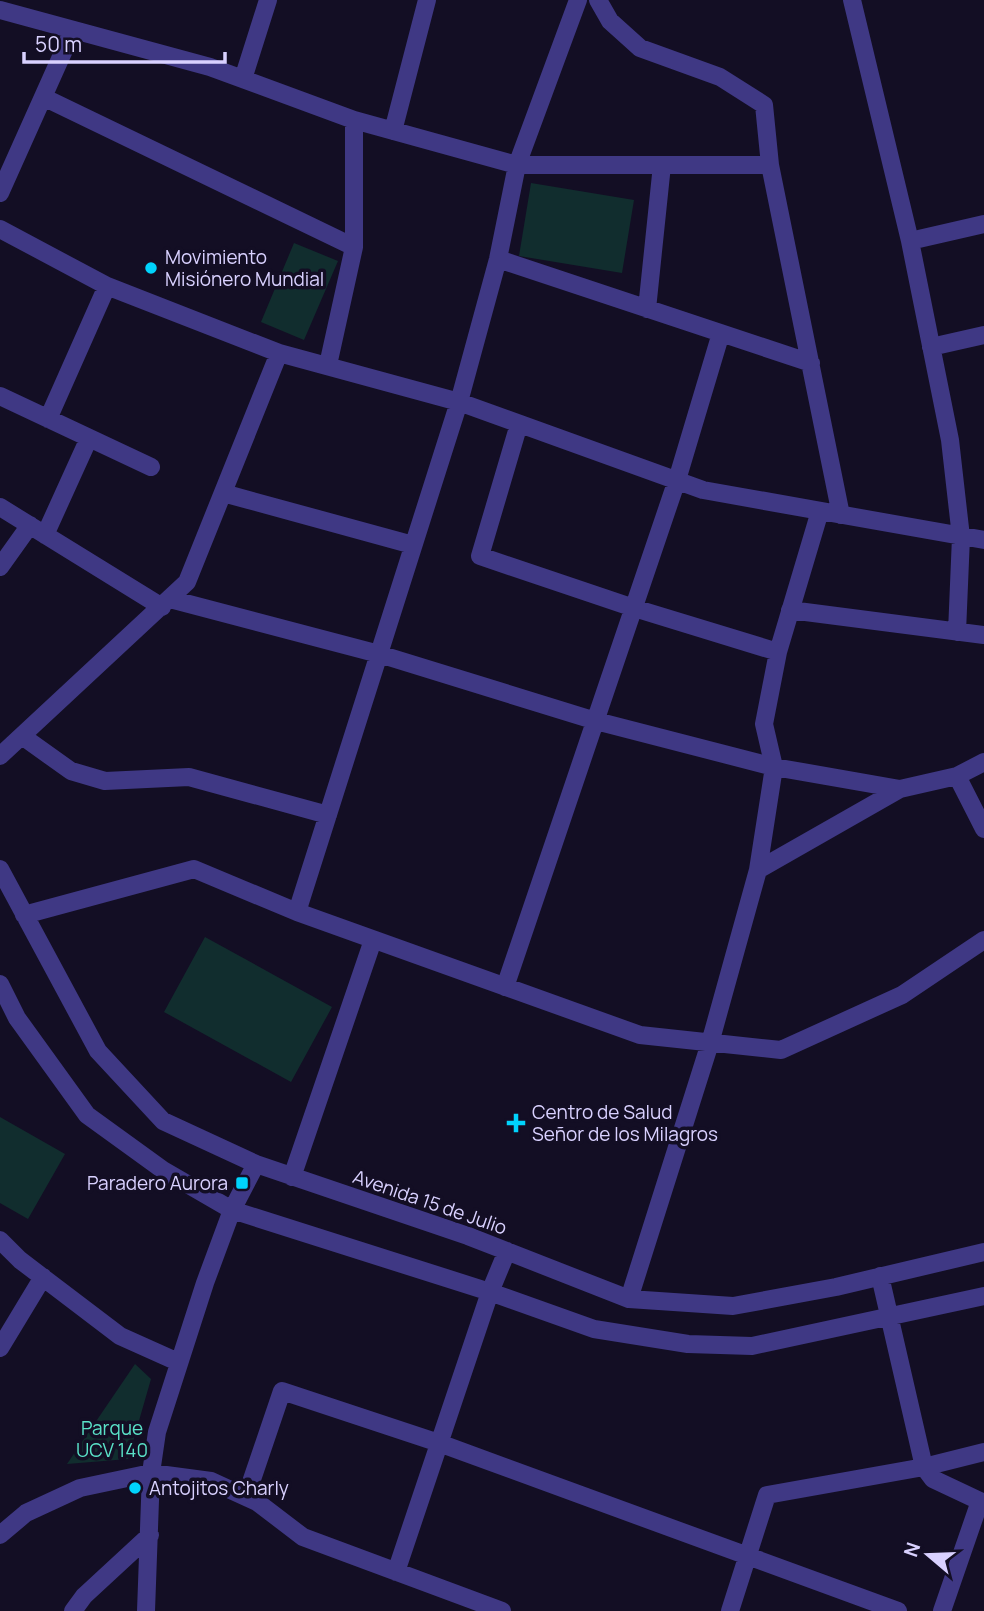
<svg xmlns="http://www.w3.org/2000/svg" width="984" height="1611" viewBox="0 0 984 1611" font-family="Manrope,sans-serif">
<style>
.green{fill:#112d2e}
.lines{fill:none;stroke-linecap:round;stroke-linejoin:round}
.minor{stroke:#3f3884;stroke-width:18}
.poi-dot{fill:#00d3fc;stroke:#130e24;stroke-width:2.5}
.labels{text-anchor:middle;stroke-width:7;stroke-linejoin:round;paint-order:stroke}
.poi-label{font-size:19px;fill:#d9d1ff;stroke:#130e24;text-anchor:start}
.street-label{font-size:19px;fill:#d9d1ff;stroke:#130e24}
.park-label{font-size:19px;fill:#5ae2c8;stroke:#130e24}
</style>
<rect width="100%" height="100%" fill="#130e24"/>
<path class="green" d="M531 183 634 200 622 273 519 256Z
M294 243 338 261 304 340 261 322Z
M205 937 332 1007 291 1082 164 1012Z
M0 1117 65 1154 28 1219 0 1203Z
M135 1364 151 1379 128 1459 67 1464Z"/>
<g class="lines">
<path class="minor" d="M598 0 610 21 640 48 720 77 764 105 770 165 841 515
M852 0 910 241 950 440 961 537 957 632
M0 10 210 67 354 120 517 165H770
M243 79 268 0
M43 97 354 247
M393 131 427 0
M0 193 73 30
M0 229 107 286 279 353 459 402 703 490 984 540
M910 241 984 224
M498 259 811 363
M647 309 662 165
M931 347 984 335
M328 365 354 247V120
M0 396 151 467
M48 419 107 286
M519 424 480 556 634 608 778 652
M223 493 413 545
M0 507 162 607
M45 535 89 438
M0 567 30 525
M170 599 379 654 596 721 774 767 900 789
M790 610 984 635
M22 736 71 771 105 781 189 777 328 815
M0 756 187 582 279 353
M957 776 984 829
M0 869 98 1051 163 1121 256 1164 468 1236 629 1299 733 1306 836 1287 984 1252
M758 870 900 789 957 776 984 762
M297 912 459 402 498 259 517 165 578 0
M24 915 194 869 297 912 640 1035 781 1050 902 995 984 940
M0 984 17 1018 87 1115 163 1170 232 1210 490 1292 594 1329 688 1344 752 1346 984 1296
M505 987 677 480 721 333
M292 1177 373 940
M0 1240 20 1260 120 1336 178 1362
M880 1276 924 1467 933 1479 984 1503
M629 1299 710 1043 758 870 774 767 764 724 778 652 820 511
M0 1348 43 1277
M246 1497 282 1391 439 1443 898 1611
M0 1535 26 1513 80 1488 151 1473 211 1481 257 1502 303 1537 502 1611
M396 1572 490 1292 507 1251
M73 1611 84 1596 150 1535
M146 1611 151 1473 157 1432 205 1283 232 1210 256 1164
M730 1611 767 1495 924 1467 984 1452
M942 1611 980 1501"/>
</g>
<g class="poi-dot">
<circle cx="151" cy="268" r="7"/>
<path d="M512.5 1112.5h7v7h7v7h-7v7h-7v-7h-7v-7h7z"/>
<rect x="235" y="1176" width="14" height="14" rx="3.5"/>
<circle cx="135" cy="1488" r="7"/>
</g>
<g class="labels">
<g class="poi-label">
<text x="165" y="264">Movimiento<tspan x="165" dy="22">Misiónero Mundial</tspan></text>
<text x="532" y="1119">Centro de Salud<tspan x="532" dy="22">Señor de los Milagros</tspan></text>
<text x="228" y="1190" text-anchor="end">Paradero Aurora</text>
<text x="149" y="1495">Antojitos Charly</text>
</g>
<g class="street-label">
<text transform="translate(430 1202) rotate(19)" y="7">Avenida 15 de Julio</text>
</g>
<g class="park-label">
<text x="112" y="1435">Parque<tspan x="112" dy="22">UCV 140</tspan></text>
</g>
</g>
<g transform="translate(928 1555) rotate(289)" stroke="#130e24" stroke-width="5" paint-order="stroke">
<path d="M0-5L12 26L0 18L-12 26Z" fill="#d9d1ff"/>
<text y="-10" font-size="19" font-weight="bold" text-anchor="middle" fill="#d9d1ff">N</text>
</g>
<path d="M24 52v10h201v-10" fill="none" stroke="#d9d1ff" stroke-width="3.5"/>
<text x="35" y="52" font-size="21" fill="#d9d1ff" stroke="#130e24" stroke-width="5" paint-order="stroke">50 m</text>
</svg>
